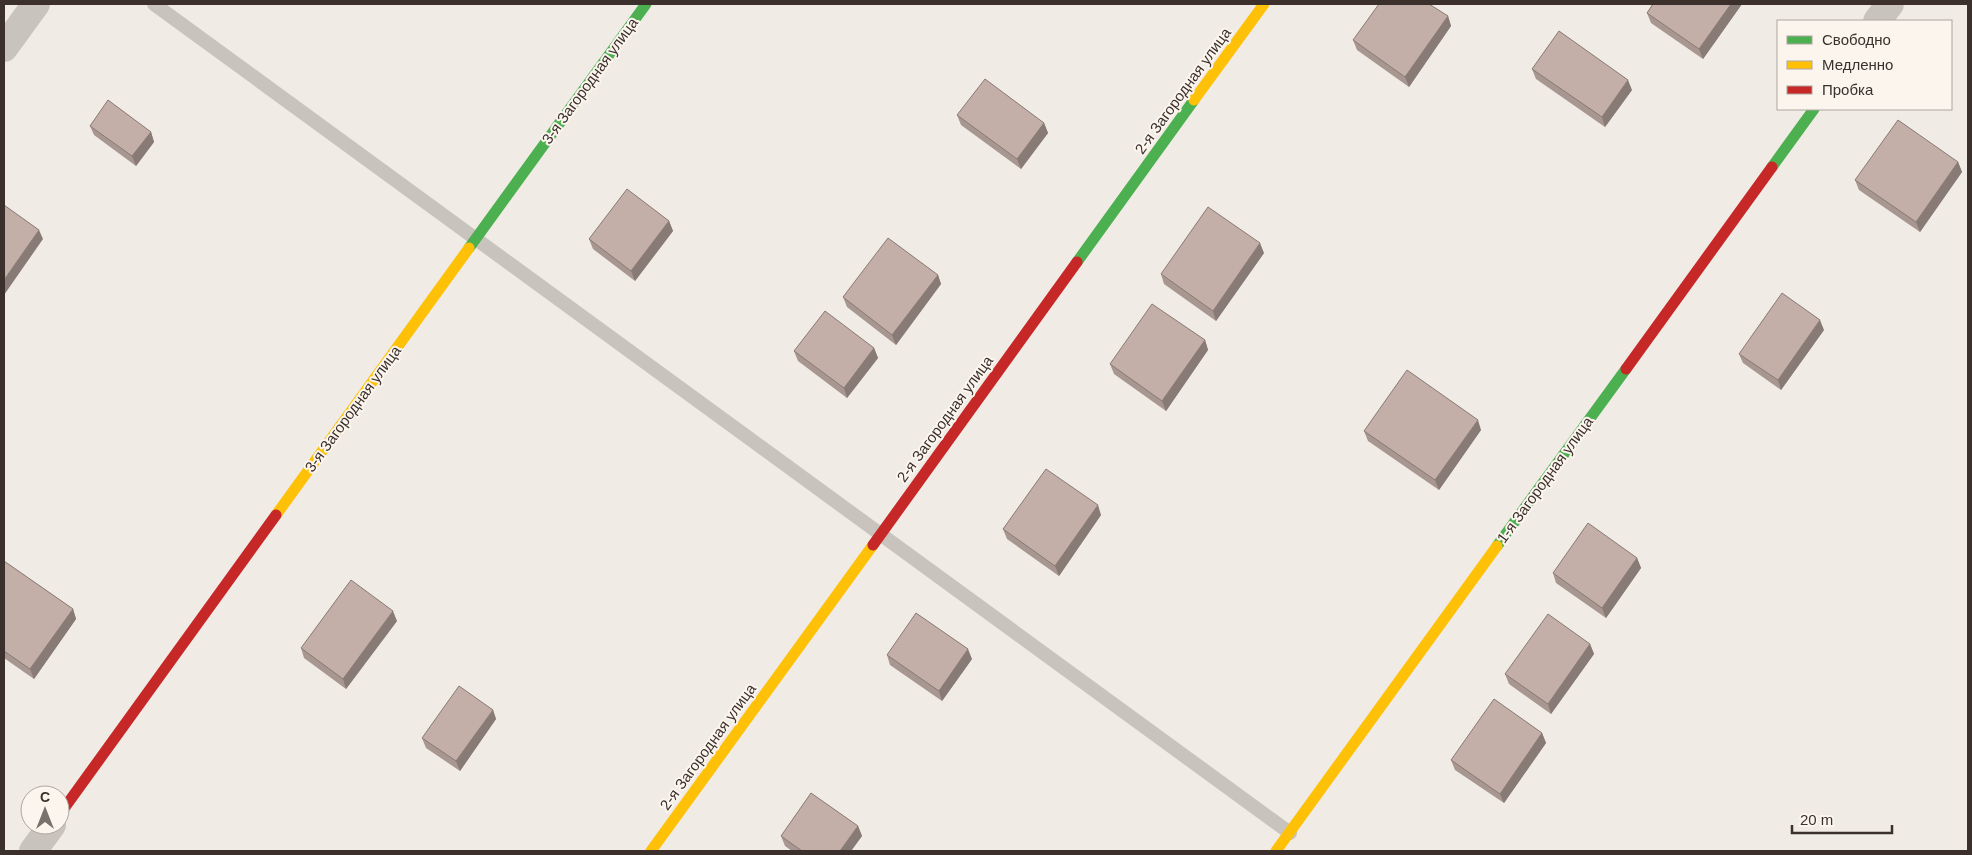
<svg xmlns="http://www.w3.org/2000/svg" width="1972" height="855" viewBox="0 0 1972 855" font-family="Helvetica,sans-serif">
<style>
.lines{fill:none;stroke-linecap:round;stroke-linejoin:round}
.lane{stroke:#c9c3be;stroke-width:14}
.street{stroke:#c9c3be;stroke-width:28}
.fast{stroke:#4caf50;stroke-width:11}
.slow{stroke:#ffc107;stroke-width:11}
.jam{stroke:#c62828;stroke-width:11}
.wall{fill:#a89690}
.shaded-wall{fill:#887a75}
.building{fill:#c3afa7;stroke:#887a75}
.labels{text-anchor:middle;stroke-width:4;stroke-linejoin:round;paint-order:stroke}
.street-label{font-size:15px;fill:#3b302b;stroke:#fbf5ee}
</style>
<rect width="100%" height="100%" fill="#f0ebe5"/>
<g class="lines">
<path class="lane" d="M154 4 1290 833"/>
<path class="street" d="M1877 21 1890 4
M4 48 36 4
M33 851 52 825"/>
<path class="fast" d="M1772 167 1814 109
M469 248 646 4
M1077 262 1194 100
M1497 546 1626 369"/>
<path class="slow" d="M1194 100 1264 4
M276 515 469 248
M651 851 873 545
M1276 851 1497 546"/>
<path class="jam" d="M1626 369 1772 167
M873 545 1077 262
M60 814 276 515"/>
</g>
<path class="wall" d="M1653 4H1742L1703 59 1651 23 1647 13Z
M1448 16 1451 26 1409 87 1357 50 1353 40Z
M1532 69 1632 90 1605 127 1536 79Z
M957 115 1044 123 1048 133 1021 169 961 125Z
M90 126 151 132 154 142 136 166 94 135Z
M1958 162 1962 172 1920 232 1859 190 1855 180Z
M669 221 673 231 635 281 593 249 589 239Z
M1264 253 1216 321 1164 284 1161 274Z
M938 275 941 284 896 345 847 307 843 297Z
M1824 330 1781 390 1743 363 1739 354Z
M1205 340 1208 350 1166 411 1114 374 1110 364Z
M874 348 878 358 847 398 798 361 794 351Z
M1481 430 1439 490 1368 441 1364 431Z
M1101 515 1059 576 1007 539 1003 529Z
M1637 558 1641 568 1606 618 1556 583 1553 573Z
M4 561 73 609 76 619 34 679 4 658Z
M397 621 346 689 304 658 301 648Z
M1590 644 1594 654 1551 714 1509 684 1505 674Z
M887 655 972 659 942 701 890 665Z
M493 710 496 719 460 771 426 748 422 738Z
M1542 733 1546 743 1504 803 1455 770 1451 760Z
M858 826 862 836 851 851H792L785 846 781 836Z"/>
<path class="shaded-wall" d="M1731 4H1742L1703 59 1699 49Z
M1448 16 1451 26 1409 87 1405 77Z
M1628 80 1632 90 1605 127 1602 117Z
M1044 123 1048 133 1021 169 1017 159Z
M151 132 154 142 136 166 132 156Z
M1958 162 1962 172 1920 232 1916 222Z
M669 221 673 231 635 281 631 271Z
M39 230 43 239 4 295V280Z
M1260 243 1264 253 1216 321 1213 311Z
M938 275 941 284 896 345 892 335Z
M1820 320 1824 330 1781 390 1778 380Z
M1205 340 1208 350 1166 411 1162 401Z
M874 348 878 358 847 398 844 388Z
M1478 420 1481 430 1439 490 1435 480Z
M1098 505 1101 515 1059 576 1055 566Z
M1637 558 1641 568 1606 618 1602 608Z
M73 609 76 619 34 679 30 669Z
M393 611 397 621 346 689 343 679Z
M1590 644 1594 654 1551 714 1548 704Z
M968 649 972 659 942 701 939 691Z
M493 710 496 719 460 771 456 761Z
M1542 733 1546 743 1504 803 1500 794Z
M858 826 862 836 851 851H840Z"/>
<path class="building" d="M1379 4H1429L1448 16 1405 77 1353 40Z
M1653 4H1731L1699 49 1647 13Z
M1559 31 1628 80 1602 117 1532 69Z
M985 79 1044 123 1017 159 957 115Z
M108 100 151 132 132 156 90 126Z
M1898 120 1958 162 1916 222 1855 180Z
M627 189 669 221 631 271 589 239Z
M4 205 39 230 4 280Z
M1208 207 1260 243 1213 311 1161 274Z
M888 238 938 275 892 335 843 297Z
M1782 293 1820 320 1778 380 1739 354Z
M1152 304 1205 340 1162 401 1110 364Z
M825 311 874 348 844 388 794 351Z
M1407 370 1478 420 1435 480 1364 431Z
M1046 469 1098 505 1055 566 1003 529Z
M1588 523 1637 558 1602 608 1553 573Z
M4 561 73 609 30 669 4 651Z
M351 580 393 611 343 679 301 648Z
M916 613 968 649 939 691 887 655Z
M1548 614 1590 644 1548 704 1505 674Z
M459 686 493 710 456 761 422 738Z
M1494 699 1542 733 1500 794 1451 760Z
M811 793 858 826 840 851H802L781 836Z"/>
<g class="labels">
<g class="street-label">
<text transform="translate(590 81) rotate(-54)" y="5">3-я Загородная улица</text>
<text transform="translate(1183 91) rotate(-54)" y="5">2-я Загородная улица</text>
<text transform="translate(353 409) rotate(-54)" y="5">3-я Загородная улица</text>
<text transform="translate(945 419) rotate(-54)" y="5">2-я Загородная улица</text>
<text transform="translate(1545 480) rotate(-54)" y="5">1-я Загородная улица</text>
<text transform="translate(708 747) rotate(-54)" y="5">2-я Загородная улица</text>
</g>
</g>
<rect width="1972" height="855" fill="none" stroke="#3b302b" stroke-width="10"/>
<rect x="1777" y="20" width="175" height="90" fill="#fbf5ee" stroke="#aea6a0"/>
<rect x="1787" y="36" width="25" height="8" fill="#4caf50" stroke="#aea6a0"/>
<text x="1822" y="45" font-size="15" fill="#3b302b">Свободно</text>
<rect x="1787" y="61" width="25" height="8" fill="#ffc107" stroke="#aea6a0"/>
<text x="1822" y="70" font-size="15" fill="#3b302b">Медленно</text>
<rect x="1787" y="86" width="25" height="8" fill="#c62828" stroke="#aea6a0"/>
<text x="1822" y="95" font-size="15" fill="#3b302b">Пробка</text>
<g transform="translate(45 810)"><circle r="24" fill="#fbf5ee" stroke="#aea6a0"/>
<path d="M0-4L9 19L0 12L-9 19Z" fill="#7a716c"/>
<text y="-8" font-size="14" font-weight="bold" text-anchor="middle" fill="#3b302b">С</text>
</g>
<path d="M1792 825v8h100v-8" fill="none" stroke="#3b302b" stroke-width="2.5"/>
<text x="1800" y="825" font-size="15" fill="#3b302b" stroke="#fbf5ee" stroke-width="4" paint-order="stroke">20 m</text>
</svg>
